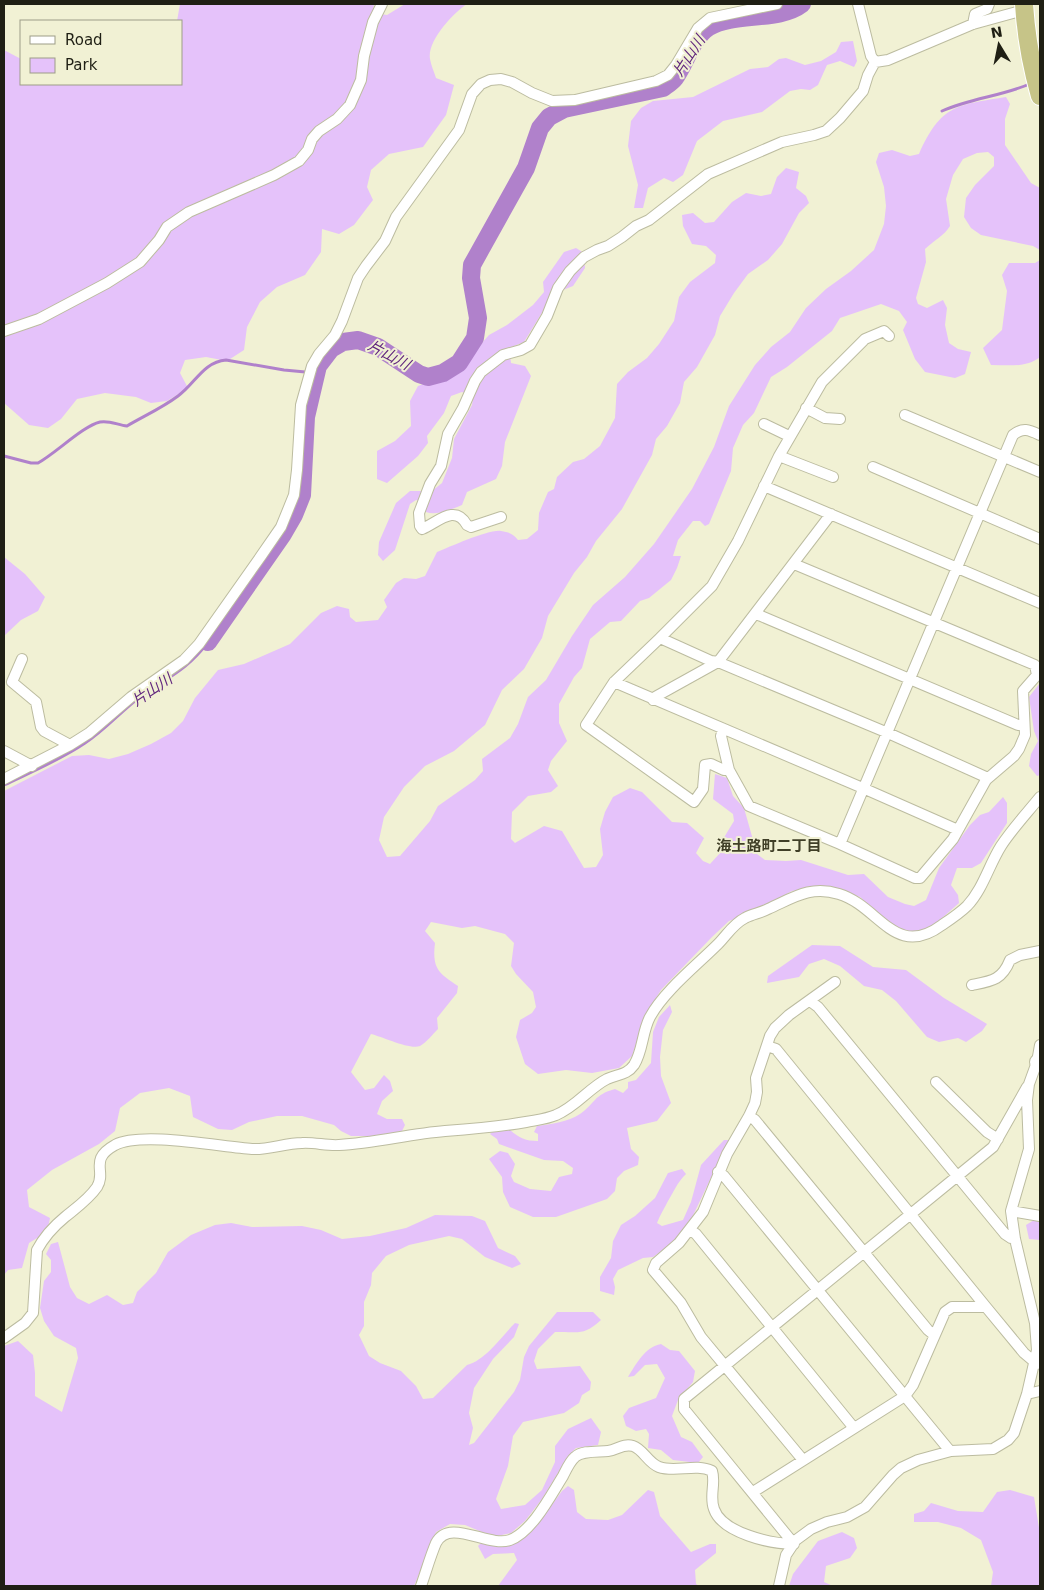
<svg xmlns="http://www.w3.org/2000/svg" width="1044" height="1590" viewBox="0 0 1044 1590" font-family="'DejaVu Sans','Noto Sans JP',sans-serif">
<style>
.green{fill:#e5c2fa}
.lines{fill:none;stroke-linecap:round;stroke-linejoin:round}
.stream{stroke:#b081cb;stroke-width:3}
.river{stroke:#b081cb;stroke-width:18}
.minor-casing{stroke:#bcbca0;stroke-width:12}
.tertiary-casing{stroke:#bcbca0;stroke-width:16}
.trunk-casing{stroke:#fff;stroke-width:20}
.minor{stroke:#fff;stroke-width:10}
.tertiary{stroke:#fff;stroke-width:14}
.trunk{stroke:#c6c488;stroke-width:18}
.labels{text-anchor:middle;stroke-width:4;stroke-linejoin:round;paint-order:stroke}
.water-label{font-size:15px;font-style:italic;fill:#60257d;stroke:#f1f1d4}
.neighbourhood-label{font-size:15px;font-weight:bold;fill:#403f27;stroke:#f1f1d4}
</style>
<rect width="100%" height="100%" fill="#f1f1d4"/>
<path class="green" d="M180 4H374L373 13 387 15 405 4H467C453 13 427 41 430 59 431 65 434 72 436 78L454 85 446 115 423 147 389 154 371 170 367 187 373 200 354 225 339 234 322 229 321 252 305 275 277 287 260 302 247 327 244 350 227 361 206 357 185 360 180 373 188 388 167 401 151 403 136 397 105 393 77 399 61 419 48 428 29 425 4 403V50L21 59V84H181V21H177Z
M853 41 857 61 854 67 840 61 827 65 818 85 810 90 801 89 790 91 762 112 723 121 697 141 683 175 673 182 664 178 648 188 643 208H634L638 185 628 146 631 121 641 108 653 101 693 97 750 69 768 67 779 59 786 58 805 65 821 61 836 52 841 42Z
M1006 97 1010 104 1005 119V145L1031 183 1040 188V250L1033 246 981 235 971 228 964 217 966 198 975 185 994 166V157L988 152 977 153 963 159 953 175 946 199 950 226C944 236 933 241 925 249L926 262 916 298 918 304 927 308 943 300 947 308 945 325 949 343 958 349 971 352 965 374 955 378 925 372 915 359 903 330 907 322 899 311 881 304 840 318 832 331 787 367 771 377 754 413 743 425 733 448 731 471 709 524 705 526 700 521H693L678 540 673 556H681L677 568 671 580 649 598 640 601 621 621 610 622 590 639 582 668 574 677 559 704V723L567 741 551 761 548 770 558 786 551 792 528 796 512 812 511 839 515 843 544 826 562 831 584 868 596 867 603 855 600 829 605 812 613 797 630 788 642 792 672 822 687 823 704 838 696 853 703 861 710 864 721 852 720 844 734 821 733 814 713 799 715 774 727 778 733 796 744 808 757 854 765 860 786 861 801 860 848 875 864 874 888 897 905 904 914 906 926 900 939 868 970 825 980 815 989 812 1003 797 1007 803V823L981 863 972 868H957L951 885 958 895 959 903 932 927 914 933 898 928 875 911 860 897 835 889 814 888 792 891 748 914 729 921 712 937 661 990 646 1014 632 1056 619 1068 592 1073 566 1070 538 1074 525 1064 516 1037 520 1020 532 1013 536 1007 533 992 516 974 511 966 514 943 505 934 475 926 462 928 431 922 425 931 435 943C432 968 438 973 458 986L457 993 437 1018 438 1029C433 1034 426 1043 420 1046 410 1050 383 1037 371 1034L351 1072 365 1090 374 1088 384 1075 390 1081 393 1091 382 1101 377 1114 387 1119H402L405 1125 402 1131 383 1136H351L341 1131 334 1125 302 1116H277L249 1122 232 1130 218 1129 193 1117 190 1096 169 1088 140 1093 120 1108 115 1131 99 1144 52 1170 27 1190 29 1207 50 1218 47 1232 29 1243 22 1268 8 1270 4 1275V791L72 756 89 755 109 759 128 754 151 744 171 733 183 721 195 698 218 670 244 664 290 644 321 613 337 606 349 609 350 617 356 622 378 620 387 607 384 600 396 583 404 578 416 579 425 576 437 552C450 547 489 529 501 531 509 532 513 534 518 540L527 539 538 530 539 513 548 492 554 489 557 477 573 462 584 459 600 446 615 418 617 384 628 372 647 358 659 344 674 321 679 297 690 282 715 263 716 255 706 246 692 244 683 226 682 215 693 213 705 223 714 222 732 202 746 193 761 196 771 194 777 177 786 168 799 172 796 188 806 196 809 203 799 213 782 244 768 260 748 274 734 293 720 316 715 335 697 367 684 382 680 403 667 426 656 439 652 455 622 509 596 541 587 557 574 573 548 616 542 638 524 669 502 690 485 725 454 751 425 766 404 787 384 817 379 840 387 857 400 856 430 821 438 806 475 780 483 771 482 759 510 738 518 724 528 697 546 680 572 636 593 605 625 577 654 544 692 489 714 447 729 406 755 365 771 347 790 332 806 308 826 289 851 271 874 250 884 224 886 206 884 187 876 162 879 153 892 150 910 156 919 154C941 105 956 105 1006 97Z
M576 248 584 253 585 268 573 286 563 290 548 303 524 342 509 348 511 363 525 366 531 376 505 442 502 466 496 479 467 492 462 505C452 509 437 516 426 512V503L416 500 410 504 395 550 383 561 378 555 379 542 396 503 410 491H432L442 483 452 458 454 439 472 405 473 397 462 392 451 396 444 413 427 436 428 443 418 456 387 483 377 479V451L395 441 411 426 410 401 418 386 457 371 489 335 507 325 533 305 544 292 543 282 564 252Z
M1040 260V357C1027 368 1008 365 991 365L983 348 1002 330 1007 291 1002 275 1009 263H1035Z
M4 557 25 574 45 597 38 611 21 620 4 636Z
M1040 683V775L1037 776 1029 766 1031 754 1038 741 1034 731 1029 697Z
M812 945 840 946 873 967 906 970 944 998 987 1024 982 1031 966 1042 958 1038 939 1042 927 1037 896 1001 882 990 864 986 840 966 824 959 809 964 799 977 767 983 768 976Z
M670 1005 672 1012 663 1030 660 1057 661 1076 671 1103 657 1121 627 1128 631 1149 639 1157 638 1165 624 1171 617 1178 615 1191 607 1199 556 1217H533L510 1207 503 1192 502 1177 489 1159 500 1151 508 1153 515 1164 511 1176 514 1182 530 1189 551 1191 559 1177 572 1174 573 1168 563 1161 544 1160 499 1144 497 1139 490 1134 494 1130H510C519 1138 526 1141 538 1141V1134L534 1132 537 1126C551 1124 568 1122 580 1114 596 1103 593 1095 615 1089L623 1093 628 1088V1082L636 1080 651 1063 653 1032 659 1017Z
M724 1140H729L688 1226 673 1243 653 1257 643 1258 618 1270 613 1279 615 1287 614 1295 600 1291V1277L611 1258 613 1241 621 1225 635 1216 655 1198 668 1173 682 1169 686 1174C676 1184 675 1190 668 1201 664 1209 660 1215 657 1223L662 1226 683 1220 691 1202 701 1165Z
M435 1215 472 1216 485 1221 498 1248 515 1256 521 1264 512 1268 485 1257 462 1239 449 1236 409 1245 386 1256 372 1273 371 1285 364 1302V1326L359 1335 369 1356 380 1363 401 1371 416 1386 423 1399 433 1398 467 1365C486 1360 501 1337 515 1323L519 1324 514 1337 493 1359 474 1388 469 1413 473 1428 469 1445 474 1443 514 1392 520 1380 524 1357 529 1346 557 1312H593L601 1320C583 1337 577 1331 555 1332L538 1349 534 1361 537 1369 580 1366 591 1382 590 1390 582 1395 579 1403 564 1413 523 1422 513 1436 508 1466 496 1499 501 1509 525 1505 542 1490 555 1462V1446L568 1429 591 1418 601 1432 598 1445 576 1448 569 1455 542 1499 525 1521 511 1533 497 1536 482 1532 465 1525 450 1524 436 1532 414 1586H4V1346L18 1341 33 1355 35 1373V1396L62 1412 78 1358 76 1348 54 1336 44 1321 40 1308 44 1281 51 1272V1260L46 1254 51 1244 58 1242 70 1287 77 1298 89 1304 107 1295 123 1305 133 1303 137 1292 156 1273 168 1252 191 1235 215 1225 231 1223 252 1227 302 1226 321 1230 342 1239 370 1236 406 1228Z
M1034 1220 1040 1222V1240L1029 1239 1026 1225Z
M661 1344 670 1350 679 1351 695 1371 693 1382 678 1400 672 1416 681 1437 692 1442 703 1457 698 1463 673 1460 661 1450 648 1448 649 1434 646 1429 636 1431 626 1426 623 1416 629 1408 656 1398 665 1378 657 1364 645 1365 634 1376 628 1377C636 1364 645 1347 661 1344Z
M568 1486 574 1490 577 1512 586 1519 608 1520 622 1515 648 1490 654 1492 660 1516 691 1552 710 1544H716V1553L695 1570 696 1584 699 1586H498L517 1560 514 1553 493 1554 485 1559 478 1546 482 1542C493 1544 504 1547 514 1544 529 1540 552 1504 562 1491Z
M1010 1490 1034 1497 1040 1534V1586H991L993 1572 981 1540 961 1528 938 1522H914V1514L924 1511 931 1503 958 1511 983 1512 997 1492Z
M842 1532 854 1538 857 1548 850 1558 826 1566 824 1582 833 1586H789L793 1574 818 1541Z"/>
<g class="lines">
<path class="stream" d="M942 111C971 98 1003 96 1032 83
M4 456 31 463H38C56 453 83 426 100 422 109 420 118 425 127 426 144 416 162 408 178 396 195 384 203 362 226 360L284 370 316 373
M4 785C31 772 60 760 85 743 105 730 121 711 140 697 168 677 187 670 208 642"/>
<path class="river" d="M208 642 283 534 294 515 302 495 306 417 318 366 331 349 343 342 358 340 378 347 419 374 428 377 443 373 459 363 475 338 478 318 471 278 472 265 526 168 540 128 549 117 564 109 663 88C667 85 672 82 675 78 686 63 692 38 709 27 734 12 779 22 802 4"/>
<g class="minor-casing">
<path id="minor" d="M858 4 871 56 875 62
M973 24 975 14 987 9 989 4
M4 331 39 319 107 283 140 262 159 240 167 227 189 212 274 175 299 161 308 150 312 139 319 131 337 119 350 105 361 80 364 56 373 22 382 4
M806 408 825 418 840 419
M905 415 1040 472
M764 424 789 436
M779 456 833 477
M873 467 1040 539
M764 486 1040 603
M501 517 471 527 467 525C455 503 437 523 422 529L420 526 419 513 430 484 441 466 448 434 463 408 475 381 481 372 503 355 521 350 530 345 547 316 558 288 570 271 584 257 597 250 608 246 622 237 636 226 649 220 708 174 782 142 814 135 826 131 840 118 863 91 868 75 875 62 888 60 973 24 1024 10
M756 612 761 616 1018 725H1024
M660 638 711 661 718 662 888 733 988 778
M22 659 12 682 36 702 41 727 44 731 70 745
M614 682 865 789 958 830
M653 700 655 697 718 662 831 514
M723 730 721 736 729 770 749 806 840 844 915 878H920L953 839 986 780 1014 756 1019 749 1025 735 1023 691 1037 675 1035 665 794 564
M4 751 32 766
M729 770H724L711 764 705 765 703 789 694 802 586 725 614 682 660 638 712 586 738 541 779 456 822 382 865 339 884 331 889 336
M4 779 70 745 89 733 131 697 184 660 199 644 261 556 281 527 294 495 297 470 301 405 312 366 319 354 335 335 342 321 358 278 366 266 385 241 396 217 459 130 472 94 481 84 490 80 501 79 512 82 532 93 552 101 575 100 656 81 668 75 676 65 698 28 710 18 777 4
M840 844 1013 435C1023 427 1029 430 1040 435
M972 985C992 981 1002 980 1010 960L1020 955 1040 951
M810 1001 818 1007 1005 1234 1011 1238 1015 1239
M767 1046 776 1049 986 1307 1024 1353 1037 1364
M936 1082 987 1132 998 1139
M749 1116 755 1120 928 1330 934 1335
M718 1172 724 1176 950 1451
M1011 1211 1040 1216
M690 1230 696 1234 854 1428
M4 1338 25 1323 33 1313 37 1250C44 1237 54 1226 65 1217 76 1208 89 1199 97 1187 107 1171 88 1160 115 1145 142 1131 221 1147 252 1149 269 1150 285 1143 302 1143 314 1142 327 1146 339 1145 375 1143 409 1134 445 1131 472 1129 499 1127 526 1122 536 1120 547 1119 556 1115 576 1107 589 1088 607 1079 618 1074 627 1075 634 1065 643 1051 642 1032 650 1017 664 991 697 965 718 944 727 935 733 924 745 918 752 914 761 913 768 909 793 898 810 885 839 894 879 906 895 960 942 925 951 919 960 913 967 906 983 889 989 865 1001 846 1012 829 1027 813 1040 797
M1027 1394 1040 1391
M803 1460 701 1337 681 1303 653 1270 656 1263 679 1243 703 1212 727 1154 749 1116 755 1103 757 1092 756 1078 770 1036 775 1028 789 1015 835 982
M753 1492 905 1396 913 1385 945 1312 952 1307H986
M794 1544 684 1409V1399L993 1147 1027 1087
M421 1586C426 1572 430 1557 436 1543 449 1517 489 1548 510 1540 532 1532 551 1495 563 1476 566 1470 570 1461 575 1457 582 1450 598 1452 608 1451 617 1450 623 1443 633 1446 643 1449 648 1463 659 1467 676 1473 695 1463 712 1471 716 1483 709 1496 714 1509 722 1533 771 1544 794 1544
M779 1586 786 1555 796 1540 811 1529 827 1522 847 1517 865 1507 893 1475 901 1468 918 1460 951 1451 993 1449 1008 1440 1014 1433 1027 1394 1037 1350 1035 1323 1015 1239 1011 1211 1029 1149 1027 1100 1029 1084 1037 1062 1040 1045"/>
</g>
<g class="tertiary-casing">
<path id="tertiary" d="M1037 1062 1040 1059"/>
</g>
<g class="trunk-casing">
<path id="trunk" d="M1024 4C1026 35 1031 65 1040 96"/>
</g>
<use href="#minor" class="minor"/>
<use href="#tertiary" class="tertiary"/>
<use href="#trunk" class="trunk"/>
</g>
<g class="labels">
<g class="water-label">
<text transform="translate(689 56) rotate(-57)" y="5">片山川</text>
<text transform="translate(389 355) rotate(28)" y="5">片山川</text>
<text transform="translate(152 690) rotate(-34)" y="5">片山川</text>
</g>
<g class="neighbourhood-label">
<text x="769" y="851">海土路町二丁目</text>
</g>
</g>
<rect width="1044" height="1590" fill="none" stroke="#1f1f14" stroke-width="10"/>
<rect x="20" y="20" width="162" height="65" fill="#f1f1d4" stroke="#9d9d87"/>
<rect x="30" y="36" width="25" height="8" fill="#ffffff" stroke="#9d9d87"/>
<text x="65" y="45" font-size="15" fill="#1f1f14">Road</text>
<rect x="30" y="58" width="25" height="15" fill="#e5c2fa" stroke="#9d9d87"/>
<text x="65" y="70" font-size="15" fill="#1f1f14">Park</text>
<g transform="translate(999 45) rotate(350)" stroke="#f1f1d4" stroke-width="4" paint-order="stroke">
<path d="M0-4L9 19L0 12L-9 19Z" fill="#1f1f14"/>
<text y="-8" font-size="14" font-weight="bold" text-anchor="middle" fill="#1f1f14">N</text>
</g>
</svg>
